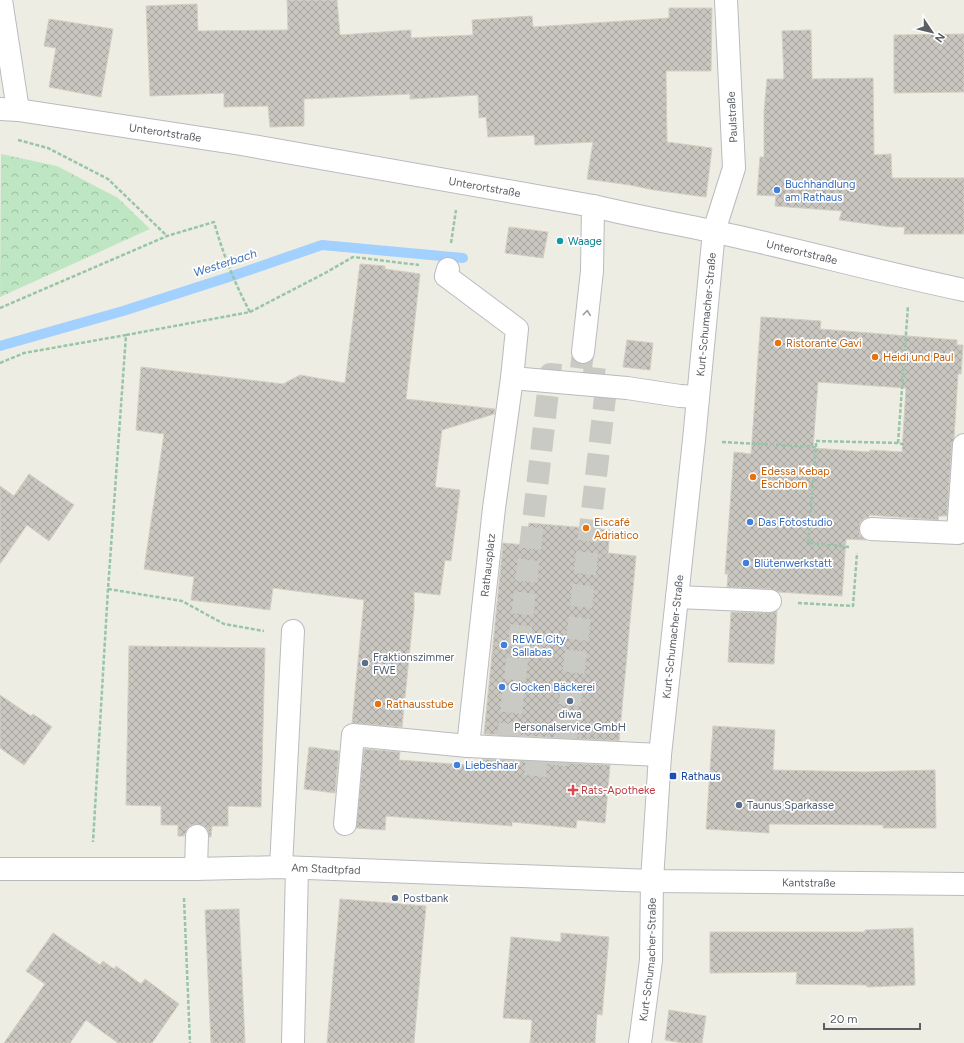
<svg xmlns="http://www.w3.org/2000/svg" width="964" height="1043" viewBox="0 0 964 1043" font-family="Figtree,sans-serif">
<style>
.forest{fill:url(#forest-crowns)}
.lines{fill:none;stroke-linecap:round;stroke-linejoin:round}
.stream{stroke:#a2d0ff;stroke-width:10}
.building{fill:url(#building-cross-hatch);stroke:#d3cfc1;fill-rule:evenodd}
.minor-tunnel{stroke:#c9cac3;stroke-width:22;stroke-dasharray:22 11;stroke-linecap:butt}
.minor-casing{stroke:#b8bbc0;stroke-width:24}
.path{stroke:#97c5a7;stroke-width:2.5;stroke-dasharray:4 2;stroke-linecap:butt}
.minor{stroke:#fff;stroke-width:22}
.oneway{stroke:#9d9fa2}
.shop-dot{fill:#3f7fe0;stroke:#fff;stroke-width:1.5}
.culture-dot{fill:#0f9aa8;stroke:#fff;stroke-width:1.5}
.food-dot{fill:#e8710a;stroke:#fff;stroke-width:1.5}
.service-dot{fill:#5c6f8a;stroke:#fff;stroke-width:1.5}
.transit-dot{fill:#1a4fb4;stroke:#fff;stroke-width:1.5}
.health-dot{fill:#e0444e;stroke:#fff;stroke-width:1.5}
.labels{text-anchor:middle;stroke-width:3.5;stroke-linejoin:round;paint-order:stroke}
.street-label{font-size:11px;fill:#5b5f64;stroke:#fff}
.shop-label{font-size:11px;fill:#366cbe;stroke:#fff;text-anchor:start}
.culture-label{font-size:11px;fill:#0d838f;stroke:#fff;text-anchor:start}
.food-label{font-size:11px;fill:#c56008;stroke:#fff;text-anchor:start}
.service-label{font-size:11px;fill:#4e5e75;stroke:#fff;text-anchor:start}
.transit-label{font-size:11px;fill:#164399;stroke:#fff;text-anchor:start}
.health-label{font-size:11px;fill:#be3a42;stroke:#fff;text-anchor:start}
.water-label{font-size:12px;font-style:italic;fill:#4074bc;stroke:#fff}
</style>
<defs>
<pattern id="forest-crowns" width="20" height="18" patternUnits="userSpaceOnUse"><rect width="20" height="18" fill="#bfe6c2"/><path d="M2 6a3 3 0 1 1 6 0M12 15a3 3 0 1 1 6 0" fill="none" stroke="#9ebea1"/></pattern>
<pattern id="building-cross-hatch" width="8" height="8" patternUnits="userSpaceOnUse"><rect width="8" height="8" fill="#c9c6c0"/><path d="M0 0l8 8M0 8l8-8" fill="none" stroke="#a6a4a0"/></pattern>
</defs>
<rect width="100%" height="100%" fill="#eeede3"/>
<path class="forest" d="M1 154 57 166 118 198 150 229 0 297Z"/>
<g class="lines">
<path class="stream" d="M0 346 123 311 232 276 322 245 463 258"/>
</g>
<path class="building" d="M287 0H337L340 35 411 30V38L473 35 472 20 532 16 533 27 669 18V8H712L711 71H666L667 142 712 148 706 197 654 190 630 185 587 179 593 142 535 145 534 135 488 137 486 117 479 118 478 95 410 99V94L304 99V126L270 127 268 106 224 107V93L150 96 146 6 197 4 198 31 288 30Z
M49 19 113 29 101 97 49 87 56 48 44 46Z
M811 30 812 79 873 78 874 155 891 154 892 178H964V234H904L905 227H892L839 220 842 211 775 206 776 196 757 195 760 157H764V111L767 79H784L782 31Z
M964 34V92L894 93V35Z
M509 227 548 232 543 258 505 253Z
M360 264 385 266V269L420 274 406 399 495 409 494 414 442 430 435 487 460 490 451 561 445 560 440 595 414 592V608L402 727 352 723 364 600 273 588 270 610 191 600 194 577 144 569 164 434 136 430 141 367 283 384 300 375 345 383Z
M761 317 821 321 820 329 957 340V345H963L961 374H958L954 438 952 444 947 516H939L938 520 869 515V517L865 518 860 523 859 529 860 535 866 540 846 539 842 596 778 592 771 589 727 587 728 574H725L734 452 751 454ZM818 382 906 388 902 452 870 450 869 452 813 448Z
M627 340 653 343 650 370 623 367Z
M29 474 74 505 49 541 27 525 0 564V486L14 496Z
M529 523 610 530 608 553 636 556 619 741 484 734 503 543 526 545Z
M777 611 774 664 728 662 731 612 769 613Z
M129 646 265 648 261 807 228 806V826H212L211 837H209L208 830 204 826 197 824 191 825 187 829 184 836H178V825H161V806L126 805Z
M0 695 31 716 33 714 52 727 24 765 0 748Z
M713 726 775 730 773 770 865 772 935 770 936 828H883V825L769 824V833L706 829Z
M309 747 339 751 335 793 304 789Z
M364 749 400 752 399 760 482 766V759L610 765 605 823 577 820 576 828 512 822V826L386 816 385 830 356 828Z
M340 899 426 906 414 1043H327Z
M239 909 245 1043H211L205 910Z
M913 928 915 985 867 987 866 985 796 984 797 972 710 973V932H865V930Z
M53 933 100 965 103 961 114 969 116 966 141 984 145 979 179 1004 152 1043H118L86 1020 70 1043H4L45 984 26 971Z
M561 933 609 937 602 1015 597 1014 595 1043H530L532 1020 503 1018 511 937 561 942Z
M669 1010 706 1016 702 1043H683L665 1040Z"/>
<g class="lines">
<path class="minor-tunnel" d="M561 375 550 374 507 748 564 755 607 380 580 377 583 352
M535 776 537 752"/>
<g class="minor-casing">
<g id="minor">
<path d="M1 0 18 110"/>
<path id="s1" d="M0 109 18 110 241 144 593 206C642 218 691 226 739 237 814 254 888 274 964 290"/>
<path d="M448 269 446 276 517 329 512 378"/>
<path d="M583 352 592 271 593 206"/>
<path d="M871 529 958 533 964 445"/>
<path d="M677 597 770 601"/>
<path id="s2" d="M468 746 494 508 512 378 627 388 680 396 698 397"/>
<path d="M345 824 353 735 468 746 660 755"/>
<path d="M281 867 293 631"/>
<path id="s3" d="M0 869H196L281 867 652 881 964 884"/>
<path d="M196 869 197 836"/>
<path d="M293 1043 297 868"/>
<path id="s4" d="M640 1043 651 960 652 881 660 755 694 440 714 231 734 168 726 0"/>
</g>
</g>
<path class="path" d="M18 140 48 148 108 179 167 236
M451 243 456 210
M0 308 167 236 214 222C223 254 234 282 250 312
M126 335 250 312 327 272 353 257 419 265
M0 363 24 353 126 335 108 589 93 842
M722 442 816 447 808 543 849 547
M898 443 908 306
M816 447V441L898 443 906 445
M108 589 182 601 224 624 264 631
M798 603 853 606 857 553
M184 898 190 1043"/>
<use href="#minor" class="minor"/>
</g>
<defs><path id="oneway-chevron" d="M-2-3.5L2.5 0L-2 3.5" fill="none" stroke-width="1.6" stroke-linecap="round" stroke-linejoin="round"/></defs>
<use class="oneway" href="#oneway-chevron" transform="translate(587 313) rotate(-84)"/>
<g class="shop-dot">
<circle cx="777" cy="190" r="4"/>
<circle cx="750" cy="522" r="4"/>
<circle cx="746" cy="563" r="4"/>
<circle cx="504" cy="645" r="4"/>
<circle cx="502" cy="687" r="4"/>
<circle cx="457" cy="765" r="4"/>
</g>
<circle class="culture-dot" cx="560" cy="241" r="4"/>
<g class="food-dot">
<circle cx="778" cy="343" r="4"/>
<circle cx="875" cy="357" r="4"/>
<circle cx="753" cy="477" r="4"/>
<circle cx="586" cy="528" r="4"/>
<circle cx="378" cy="704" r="4"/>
</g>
<g class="service-dot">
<circle cx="365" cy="663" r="4"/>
<circle cx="570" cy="701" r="4"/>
<circle cx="739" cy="805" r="4"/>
<circle cx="395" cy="898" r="4"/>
</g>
<rect class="transit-dot" x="669" y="772" width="8" height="8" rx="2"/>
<path class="health-dot" d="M571 784h4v4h4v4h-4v4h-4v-4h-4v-4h4z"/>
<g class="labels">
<g class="street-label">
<text transform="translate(732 117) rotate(-93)" y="4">Paulstraße</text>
<text dy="4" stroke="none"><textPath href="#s1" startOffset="167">Unterortstraße</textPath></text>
<text dy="4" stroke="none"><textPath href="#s1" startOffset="491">Unterortstraße</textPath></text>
<text dy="4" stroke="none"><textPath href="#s1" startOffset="815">Unterortstraße</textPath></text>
<text dy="4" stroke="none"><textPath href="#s4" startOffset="732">Kurt-Schumacher-Straße</textPath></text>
<text dy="4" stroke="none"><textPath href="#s2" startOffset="182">Rathausplatz</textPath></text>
<text dy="4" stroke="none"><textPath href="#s4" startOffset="408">Kurt-Schumacher-Straße</textPath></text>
<text dy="4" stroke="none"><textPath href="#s3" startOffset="326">Am Stadtpfad</textPath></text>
<text dy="4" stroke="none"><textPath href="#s3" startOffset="809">Kantstraße</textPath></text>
<text dy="4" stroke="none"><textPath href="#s4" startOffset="84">Kurt-Schumacher-Straße</textPath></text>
</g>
<g class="shop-label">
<text x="785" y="188">Buchhandlung<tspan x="785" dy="13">am Rathaus</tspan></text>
<text x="758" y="526">Das Fotostudio</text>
<text x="754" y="567">Blütenwerkstatt</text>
<text x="512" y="643">REWE City<tspan x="512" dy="13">Sallabas</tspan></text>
<text x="510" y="691">Glocken Bäckerei</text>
<text x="465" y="769">Liebeshaar</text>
</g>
<g class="culture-label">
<text x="568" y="245">Waage</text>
</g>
<g class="food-label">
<text x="786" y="347">Ristorante Gavi</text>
<text x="883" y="361">Heidi und Paul</text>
<text x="761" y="475">Edessa Kebap<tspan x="761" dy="13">Eschborn</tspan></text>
<text x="594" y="526">Eiscafé<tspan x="594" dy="13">Adriatico</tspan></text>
<text x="386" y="708">Rathausstube</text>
</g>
<g class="service-label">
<text x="373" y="661">Fraktionszimmer<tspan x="373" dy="13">FWE</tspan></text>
<text x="570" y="718" text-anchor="middle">diwa<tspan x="570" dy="13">Personalservice GmbH</tspan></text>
<text x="747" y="809">Taunus Sparkasse</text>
<text x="403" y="902">Postbank</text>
</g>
<g class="transit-label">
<text x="681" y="780">Rathaus</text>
</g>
<g class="health-label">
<text x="581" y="794">Rats-Apotheke</text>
</g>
<g class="water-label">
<text transform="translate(225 263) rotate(-18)" y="4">Westerbach</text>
</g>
</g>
<g transform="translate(932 32) rotate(125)" stroke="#ffffff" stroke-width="3" paint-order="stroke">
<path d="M0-3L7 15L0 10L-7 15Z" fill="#5b5f64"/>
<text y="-6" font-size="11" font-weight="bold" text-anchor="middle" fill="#5b5f64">N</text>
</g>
<path d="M824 1023v6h96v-6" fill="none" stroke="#5b5f64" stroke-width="2"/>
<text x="830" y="1023" font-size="12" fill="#5b5f64" stroke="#ffffff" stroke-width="3" paint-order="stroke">20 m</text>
</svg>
